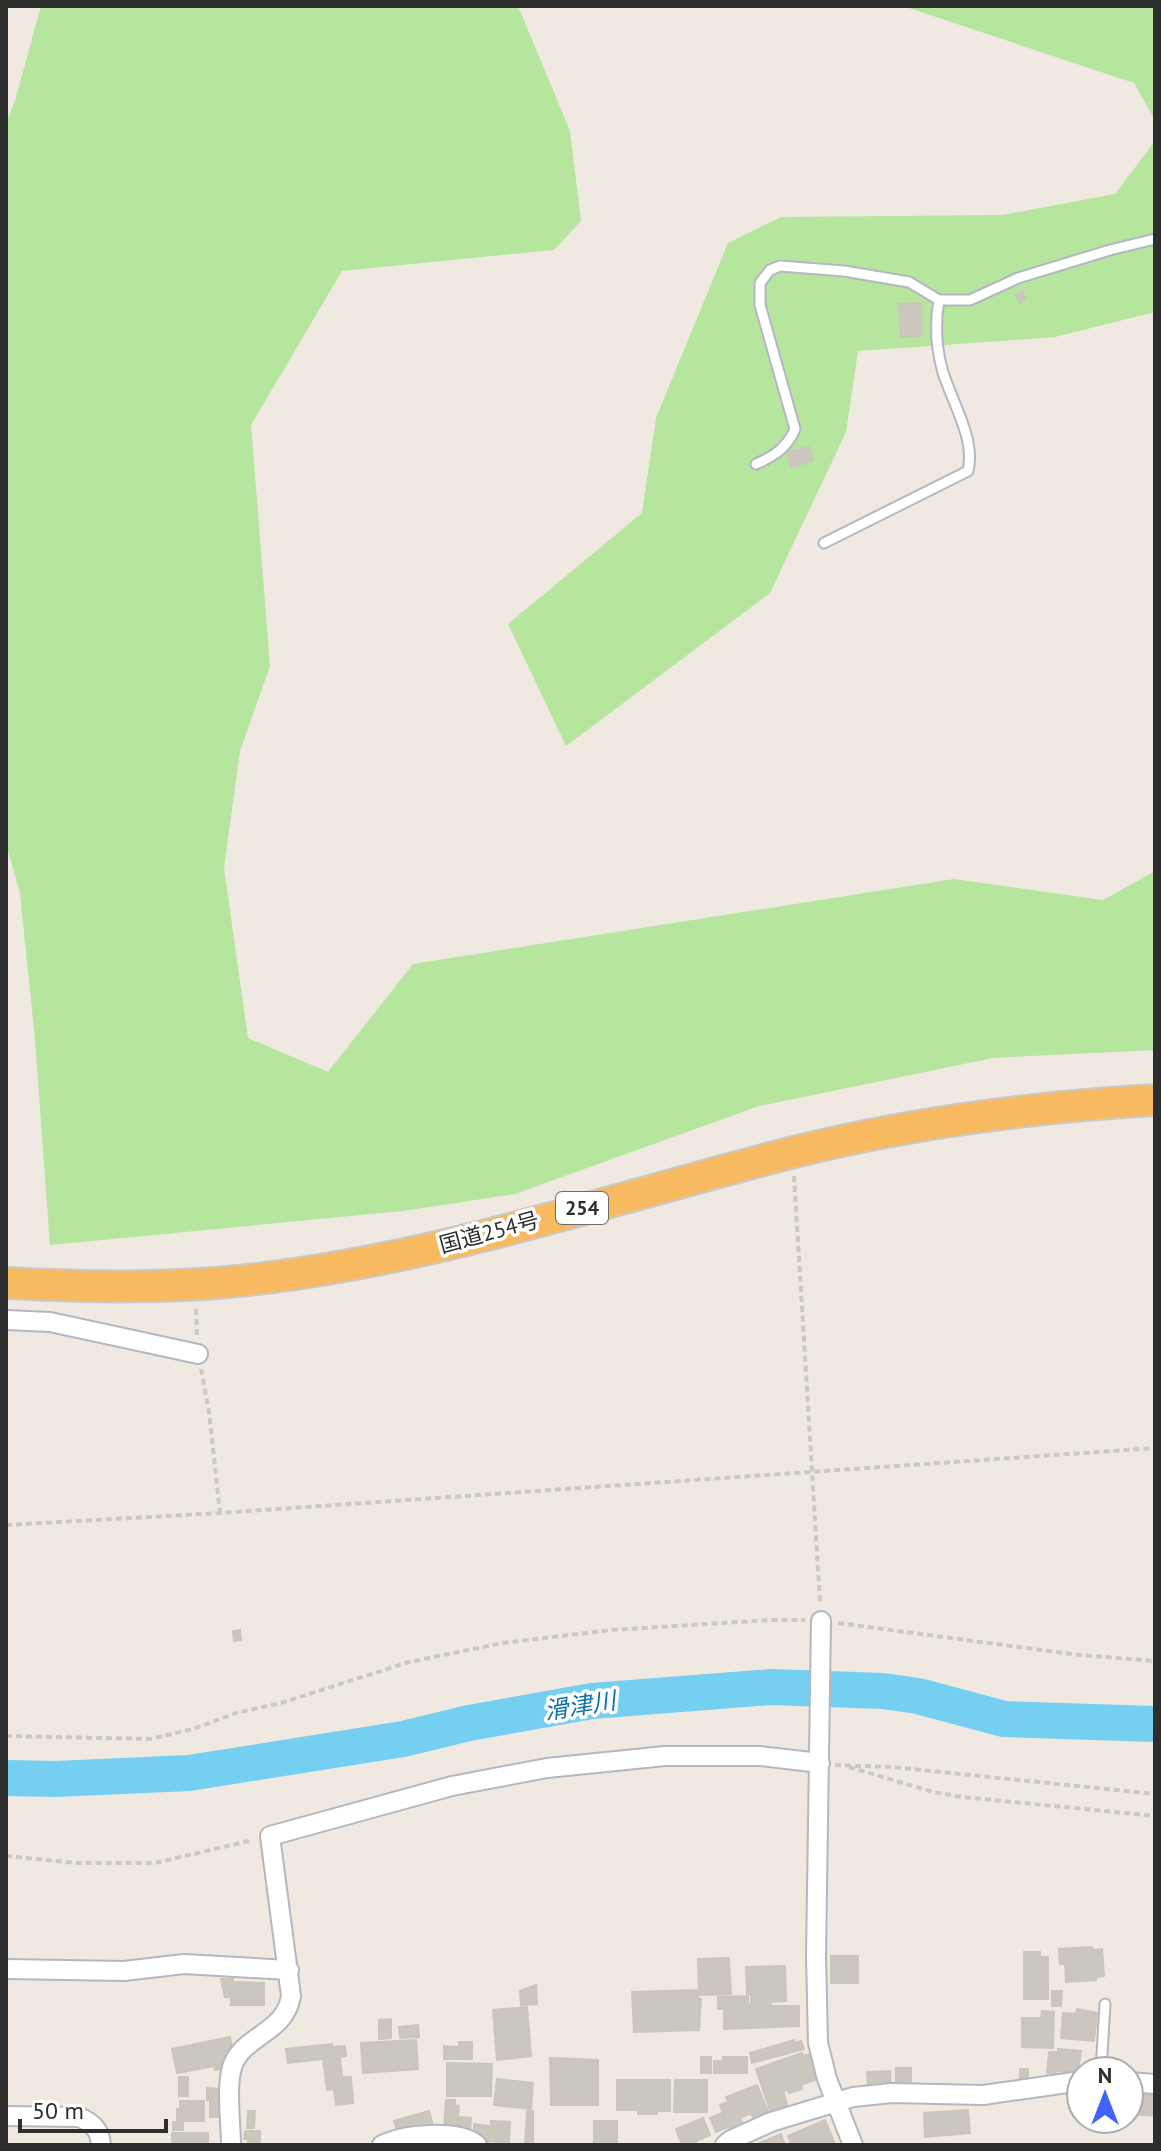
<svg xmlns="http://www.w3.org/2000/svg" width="1161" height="2151" viewBox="0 0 1161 2151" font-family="'PT Sans','Noto Sans JP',sans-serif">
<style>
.green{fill:#b6e59e}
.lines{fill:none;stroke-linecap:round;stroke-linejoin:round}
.river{stroke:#75cff0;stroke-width:36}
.building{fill:#cbc7bf;stroke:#cbc5ba;stroke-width:2}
.service-casing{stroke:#b4b7c1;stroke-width:13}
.minor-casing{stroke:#b4b7c1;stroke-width:22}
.trunk-casing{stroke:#c9c9c9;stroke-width:34}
.path{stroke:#c9c9c9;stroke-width:4;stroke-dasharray:6 4;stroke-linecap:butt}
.service{stroke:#fff;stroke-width:9}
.minor{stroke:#fff;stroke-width:18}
.trunk{stroke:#f8ba60;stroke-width:30}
.labels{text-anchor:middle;stroke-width:7;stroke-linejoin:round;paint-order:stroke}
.shield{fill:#fff;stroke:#6d6d6d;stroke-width:2}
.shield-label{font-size:20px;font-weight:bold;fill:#2e2e2e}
.street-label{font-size:22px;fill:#2e2e2e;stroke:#fff}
.water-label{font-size:24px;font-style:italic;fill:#0d6fa3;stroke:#fff}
</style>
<rect width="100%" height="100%" fill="#efe9e1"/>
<path class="green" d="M41 6H518L570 131 581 221 554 250 342 271 251 425 270 666 240 751 224 868 248 1038 328 1072 413 964 954 879 1103 900 1155 871V1050L993 1058 759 1106 515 1194 403 1211 50 1245 35 1040 20 893 6 844V123L15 101Z
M903 6H1155V120L1134 83Z
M1155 141V312L1055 337 858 351 846 432 770 593 566 746 508 624 642 513 656 418 728 243 781 217 1002 215 1115 194Z"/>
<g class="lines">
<path class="river" d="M6 1778 56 1779 189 1773 403 1739 469 1723 592 1701 771 1687 883 1691 918 1696 1004 1719 1155 1724"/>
</g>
<path class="building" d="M1022 291 1026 299 1020 303 1016 295Z
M921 303 922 336 901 337 899 304Z
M809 447 813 461 791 467 788 452Z
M240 1630 241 1640 234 1641 233 1631Z
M1092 1947 1093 1950 1102 1949 1104 1976 1096 1977V1980L1066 1982 1065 1964H1060L1059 1949Z
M1024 1952H1040V1957H1048V1999H1024Z
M831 1956H858V1983H831Z
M729 1958 731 1994 699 1995 698 1959Z
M785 1966 786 2001 751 2003V1994H747L746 1967Z
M221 1979H233V1982L264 1983V2005H231V1997H225Z
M536 1985 537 2004 521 2005 520 1991Z
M698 1990V1999H701L699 2030 634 2032 632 1992Z
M1052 1991H1062L1061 2006H1052Z
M748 1996V2008L718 2009V1997Z
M771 2004V2006H799V2026L724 2029V2010L749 2009V2005Z
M527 2007 531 2056 497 2060 493 2010Z
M1077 2009 1097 2013 1094 2041 1061 2038 1063 2013 1076 2014Z
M1042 2011 1054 2012 1053 2048 1022 2047V2018H1041Z
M391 2019V2038L379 2039V2020Z
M418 2025 419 2037 400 2038 399 2027Z
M230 2037 233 2051 224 2053 227 2068 215 2070 214 2066 177 2073 172 2049Z
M416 2040 418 2069 363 2073 361 2043Z
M794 2040V2043L801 2041 804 2049 752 2063 750 2053Z
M459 2042H472V2059H444V2046L459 2047Z
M332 2044V2047L345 2046 346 2056 340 2057 342 2077H351L353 2103 336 2105 334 2089 327 2090 323 2059 288 2063 286 2049Z
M1058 2049 1081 2051 1078 2073 1057 2071Z
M1049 2052H1056V2074L1047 2073Z
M802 2053 803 2056 810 2054 818 2079 801 2085 802 2089 789 2093 788 2090 783 2091 788 2108 771 2113 756 2069Z
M701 2057H711V2073H701Z
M723 2057H747V2073H714V2061H723Z
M550 2058 598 2060V2105H551Z
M447 2063 492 2064 491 2096H447Z
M896 2068H911V2084H896Z
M1020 2069H1028V2079H1020Z
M890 2071 891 2086H868L867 2072Z
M179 2077H188V2096H179Z
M497 2079 533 2083 531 2109 494 2105Z
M617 2080H670V2111H657V2114H638V2110H617Z
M675 2080H707V2112H674Z
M757 2085 769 2114 754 2120 751 2113 740 2118 742 2122 729 2128 720 2105 728 2102 726 2097Z
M207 2088 222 2089V2117H210V2100H207Z
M1129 2094 1155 2095V2116L1129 2114Z
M446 2100H455V2105L459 2106 458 2117 471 2118 470 2131 444 2129Z
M180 2101H204V2121H177V2109H180Z
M968 2110 970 2133 925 2137 924 2113Z
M248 2111H255L254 2128H247Z
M429 2111 433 2126 399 2136 394 2121Z
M527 2111H533V2145H525Z
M722 2113 728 2127 716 2132 710 2118Z
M703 2118 710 2135 696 2141V2145H682L676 2129Z
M825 2120 834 2142 828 2145H792L788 2136Z
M491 2121 510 2122 509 2143 490 2141Z
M594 2121H617V2142H594Z
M173 2122H183V2130H173Z
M474 2124 489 2126 488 2142 480 2141 474 2132Z
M245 2131H260V2145H248V2139H244Z
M172 2133H208V2145H172Z
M781 2134 785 2145H755Z"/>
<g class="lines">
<g class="service-casing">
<path id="service" d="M939 300H970L1018 278 1110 250 1155 239
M756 464C774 456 787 448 795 429L760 305V283L770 270 780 266 844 271 909 282 939 300C935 322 936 346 942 369 951 401 976 438 968 471L824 543
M1101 2071 1105 2004"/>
</g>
<g class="minor-casing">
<path id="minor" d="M6 1320 50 1322 198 1354
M821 1621 816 1956 818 2043 827 2079 853 2145
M6 1969 124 1971 184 1964 289 1970
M1129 2082 1155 2084
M6 2116 79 2117C93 2123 100 2130 101 2145
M231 2145C231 2124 225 2080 234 2062 248 2034 285 2032 291 1996L270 1836 452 1786 547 1768 665 1756H760L820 1763
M382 2145C404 2134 458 2129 477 2145
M725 2145 731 2140 771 2122 853 2097 892 2093 983 2095 1081 2081"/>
</g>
<g class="trunk-casing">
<path id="trunk" d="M6 1283C86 1287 168 1289 248 1280 432 1260 611 1199 790 1153 909 1123 1032 1107 1155 1100"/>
</g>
<path class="path" d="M794 1176 820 1602
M196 1309 197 1336
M201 1369 209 1412 220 1513
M6 1525 220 1513 1155 1448
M838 1623 1079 1655 1155 1661
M6 1736 150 1739 193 1729 236 1713 281 1703 409 1662 503 1643 611 1630 770 1620H805
M835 1765 892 1767 1155 1794
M849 1767 933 1792 963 1797 1155 1816
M6 1856 77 1863H155L253 1840"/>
<use href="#service" class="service"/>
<use href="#minor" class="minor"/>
<use href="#trunk" class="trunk"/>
</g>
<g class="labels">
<rect class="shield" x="556" y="1192" width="52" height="32" rx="6"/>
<g class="shield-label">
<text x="582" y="1215">254</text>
</g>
<g class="street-label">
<text transform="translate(489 1232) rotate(-15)" y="8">国道254号</text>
</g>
<g class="water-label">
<text transform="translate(580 1706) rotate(-9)" y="8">滑津川</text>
</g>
</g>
<rect width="1161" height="2151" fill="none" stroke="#2e2e2e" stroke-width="16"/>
<g transform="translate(1105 2095)"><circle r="38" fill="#ffffff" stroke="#ababab" stroke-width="2"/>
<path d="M0-6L14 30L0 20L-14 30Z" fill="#4264fb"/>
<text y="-12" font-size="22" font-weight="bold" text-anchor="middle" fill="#2e2e2e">N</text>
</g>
<path d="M20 2119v12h146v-12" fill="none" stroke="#2e2e2e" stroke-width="4"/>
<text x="32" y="2119" font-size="24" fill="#2e2e2e" stroke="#ffffff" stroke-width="6" paint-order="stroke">50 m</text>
</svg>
